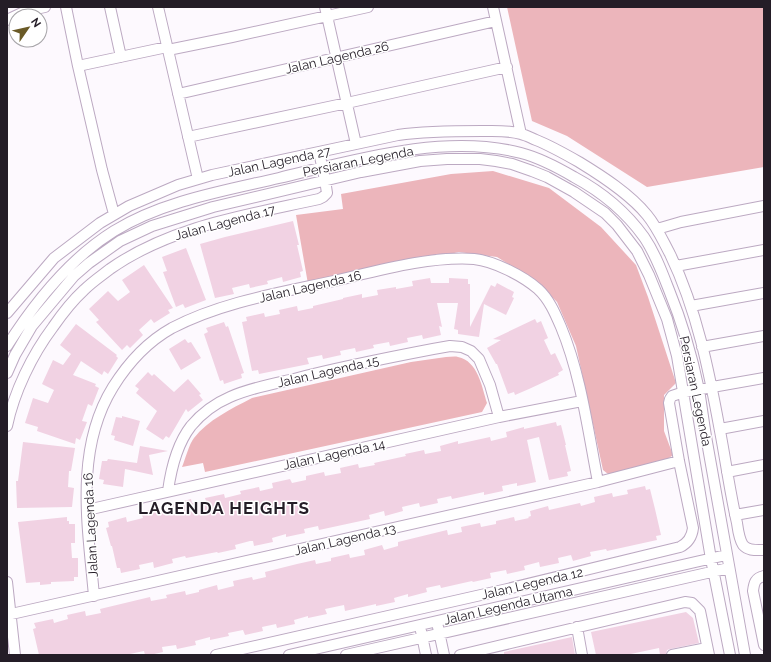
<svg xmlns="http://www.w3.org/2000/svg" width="771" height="662" viewBox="0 0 771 662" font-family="Raleway,sans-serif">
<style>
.green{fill:#ecb5bb}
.building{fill:#f1d2e3}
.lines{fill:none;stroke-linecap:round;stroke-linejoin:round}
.minor-casing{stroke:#bca9c2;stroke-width:12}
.minor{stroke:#fff;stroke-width:10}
.labels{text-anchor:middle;stroke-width:3;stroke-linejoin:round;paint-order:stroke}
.street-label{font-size:13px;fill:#241d27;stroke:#fff}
.district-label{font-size:17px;font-weight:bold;letter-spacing:1px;fill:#241d27;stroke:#fff}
</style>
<rect width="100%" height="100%" fill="#fdf9fe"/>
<path class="green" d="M507 7H764V167L647 187 567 136 532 121Z
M493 171 549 188 601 227 636 265 648 297 676 383 664 395V431L673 455 665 461 608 474 603 470 576 346 557 302 536 281 497 257 459 252 308 284 296 215 343 209 341 194 451 174Z
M446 357C450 357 455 356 458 357 478 361 482 387 487 403L482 412 205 472 203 463 182 467C185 460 189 444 194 438 208 420 231 409 252 398L411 362Z"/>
<path class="building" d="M293 221 299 245H297L303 271 300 272 301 277 283 282 282 277 267 281 268 284 250 288 249 284 232 288 234 294 215 298 200 244 225 237Z
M186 248 206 300 185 308 183 304 176 307 163 272 167 271 162 257Z
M144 265 173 308 168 310 170 313 154 323 151 319 139 330 143 335 130 348 127 345 122 350 96 322 99 320 89 309 108 291 118 301 130 292 122 280Z
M430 278 431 283H449V278L468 279V284H470V327L491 285 495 287 497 283 514 292 512 297 514 298 506 315 484 304 479 337 458 334V330L454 329 458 303H437L442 327 439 326 441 335 423 339 422 335 407 338 408 342 390 346 389 342 373 345 374 348 356 352 355 348 340 351 341 355 323 359 322 355 307 358 309 364 259 374 258 370 252 371 242 322 247 321 246 317 264 313 265 317 280 314 279 310 297 306 298 311 313 308V306L343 299V298L362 294V298L378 295 377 290 396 287V289L413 286 412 281Z
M535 319 537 323 541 321 548 338 544 340 551 355 555 353 563 370 558 373 559 375 529 389 515 395 514 392 508 394 497 364H496L487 348 501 340 493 339Z
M224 322 226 327 228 326 244 373 241 374 242 378 224 384 223 380 220 381 204 334 208 332 206 328Z
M76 324 117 355 116 356 118 358 108 374 104 371 102 375 81 361 73 375 96 384 95 386 99 388 92 406 88 404 82 421 87 422 80 440 76 438 75 444 37 431 38 427 25 423 33 398 48 403 54 390 42 384 53 360 63 365 71 354 60 345Z
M185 339 188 343 191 342 201 358 181 370 169 349Z
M148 372 152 376 154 374 174 392 188 379 201 394 199 395 203 400 188 412 186 409 169 438 166 436 163 440 146 429 157 411 136 393 139 389 135 386Z
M122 416 140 421 133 446 114 440 115 436 111 435 116 417 122 418Z
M556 422 557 426 561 425 566 445H565L571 471 567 472 568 476 549 480 539 437 527 440 536 482 517 486V483L502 486 503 491 484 495V492L452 499 451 496 437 499 438 503 420 507 419 503 402 507 403 511 385 516 384 511 369 515 370 519 319 530 318 526 304 529 305 533 286 537V534L272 538 273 542 254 546 253 541H250L235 545 236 549 218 553 217 552 186 558 185 556 172 559 173 563 154 568 153 562 139 565 140 569 121 573 120 568H117L112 546H111L106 528 109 527 108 522 126 517 127 522 143 518 141 512 160 508V512L174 509 173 504 191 499 192 503 206 501 205 498 224 494 225 498 241 494 240 491 259 487 260 491 273 488 272 483 290 479 292 483 306 480V476L324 472 325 476 341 473 340 468 358 464 359 468 375 465 374 463 406 456 405 454 424 450 425 454 441 451 440 446 458 441V444L490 437 491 441 507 437 506 432 524 427V429Z
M23 442 75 448 71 471H69L68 487 74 488 72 507 17 508 16 481H18Z
M140 446 168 451 149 455 153 475 125 469 123 487 103 484 104 480 99 479 102 461H107L108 459 137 463Z
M645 486 646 490 650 489 655 509 661 535 656 536 657 540 607 551 606 549 590 552 591 556 573 561 571 555 558 558 559 563 540 567 539 562 524 566 525 570 507 574 506 570 490 573 491 578 473 582 472 581 441 588 440 585 426 588 427 592 408 597V594L394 598 395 602 376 606V604L345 611 344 605 325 609 327 614 308 618V616L294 620 295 624 277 628 276 624 262 627 263 631 245 635 243 630 228 633 229 636 210 640V637L195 641 196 645 177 649 176 645 162 647 163 652 150 655H145L144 651 125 655H39L33 629 36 628 34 623 53 619 54 623 68 619 67 615 85 611 86 616 101 613 100 609 150 597 151 601 167 598 166 595 185 591 186 595 199 592V590L217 585 218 590 234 586 233 581 252 577 253 580 266 577 265 572 297 564 315 560 316 564 331 561V558L349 554 350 558 365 555 364 550 382 545 384 550 398 546V542L447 530 448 535 462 532 461 527 480 523 481 527 496 524V521L514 517 515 521 529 518 528 517 531 516 530 511 548 506 549 510 580 503 581 506 595 502 594 497 612 493 613 497 628 494 627 490Z
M67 517V521H69V524H75V543H71L72 558H78V577H74V581L51 582V584L40 585V582L26 583 18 522Z
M686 612 693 618 699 643 670 649 667 650 666 655H660L659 648 626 655H596L591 632Z
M572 637 575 655H504V652Z"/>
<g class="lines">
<g class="minor-casing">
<path id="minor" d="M66 7 78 66 102 170 114 214
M110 7 121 57
M158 7 198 179
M325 7 356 144
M493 7 521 134
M7 20 26 11 45 7
M168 50 232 37 368 7
M78 66 167 47
M178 94 496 21
M188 137 347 103 507 67
M657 229 681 222 764 206
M676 266 764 250
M691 306 764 293
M7 313 54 258 100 223 129 206 178 185 212 175 398 135C426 131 454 131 482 131 495 131 508 130 521 134 526 135 531 138 536 140 551 146 565 154 579 162 602 176 630 194 647 215 657 227 663 241 670 254 697 310 709 371 720 431 726 462 730 493 737 523 738 530 739 539 743 545 748 551 756 550 764 550
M7 346C35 302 69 259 114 231 163 201 223 191 279 178 355 160 444 133 521 153 540 158 557 167 574 177 602 192 626 212 644 237 655 253 662 272 669 290 682 322 692 356 699 390 702 408 704 425 707 442 720 513 732 584 745 655
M702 347 764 336
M7 373 15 355 32 326 74 276 89 263 120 241 152 226 213 207 361 172 420 161 447 159H480L496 161 512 164 532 171 547 177 574 192 605 213 617 225 637 251 649 275 667 319 677 356 711 559 730 655
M7 426C14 392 32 355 53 327 62 314 72 301 84 290 92 282 101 276 110 269 171 226 247 215 319 199L323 197 327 193 325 180 319 152
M720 429 764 421
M727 472 764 465
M168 491C171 469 177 444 191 426 201 414 216 403 230 397 250 388 272 384 294 379 340 367 386 358 433 349L450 346 462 347 471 351 479 359 490 385 499 417
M87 510 499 417 582 401
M735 515 764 510
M764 576C755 578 754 583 753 591L764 645
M7 582 15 655
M94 596C88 527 74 450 113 387 128 363 147 342 172 328 222 302 279 293 334 281 377 271 429 256 474 259 494 261 523 276 538 289 549 299 555 313 561 327 581 375 588 431 598 482
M7 615 598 482 679 461
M438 627 444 655
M577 627 582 655
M421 631 426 655
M216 655 503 590 680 547C688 543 692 537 693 528L679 461 669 403 670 399 672 396 684 392 764 378
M289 655 726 555
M346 655 729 568
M460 655 685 602 692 603 700 611 709 655
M672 655 707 648"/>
</g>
<use href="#minor" class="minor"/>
</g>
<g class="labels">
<g class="street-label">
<text transform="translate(337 57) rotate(-13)" y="5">Jalan Lagenda 26</text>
<text transform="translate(279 161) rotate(-12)" y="5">Jalan Lagenda 27</text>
<text transform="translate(358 161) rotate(-11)" y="5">Persiaran Legenda</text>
<text transform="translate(225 222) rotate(-15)" y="5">Jalan Lagenda 17</text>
<text transform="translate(310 286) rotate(-13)" y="5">Jalan Lagenda 16</text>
<text transform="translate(328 371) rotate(-13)" y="5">Jalan Lagenda 15</text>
<text transform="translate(696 391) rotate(78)" y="5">Persiaran Legenda</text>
<text transform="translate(334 454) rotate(-12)" y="5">Jalan Lagenda 14</text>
<text transform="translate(90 525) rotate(-93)" y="5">Jalan Lagenda 16</text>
<text transform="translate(345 539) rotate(-13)" y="5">Jalan Lagenda 13</text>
<text transform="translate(532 583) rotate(-13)" y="5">Jalan Legenda 12</text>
<text transform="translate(508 605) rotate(-13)" y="5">Jalan Legenda Utama</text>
</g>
<g class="district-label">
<text x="224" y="514">LAGENDA HEIGHTS</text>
</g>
</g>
<rect width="771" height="662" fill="none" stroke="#241d27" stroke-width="16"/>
<g transform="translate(28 28) rotate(56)"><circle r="19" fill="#ffffff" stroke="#a7a5a9"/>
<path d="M0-3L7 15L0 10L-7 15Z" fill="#6a5a27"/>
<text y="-6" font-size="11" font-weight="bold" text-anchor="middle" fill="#241d27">N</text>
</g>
</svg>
